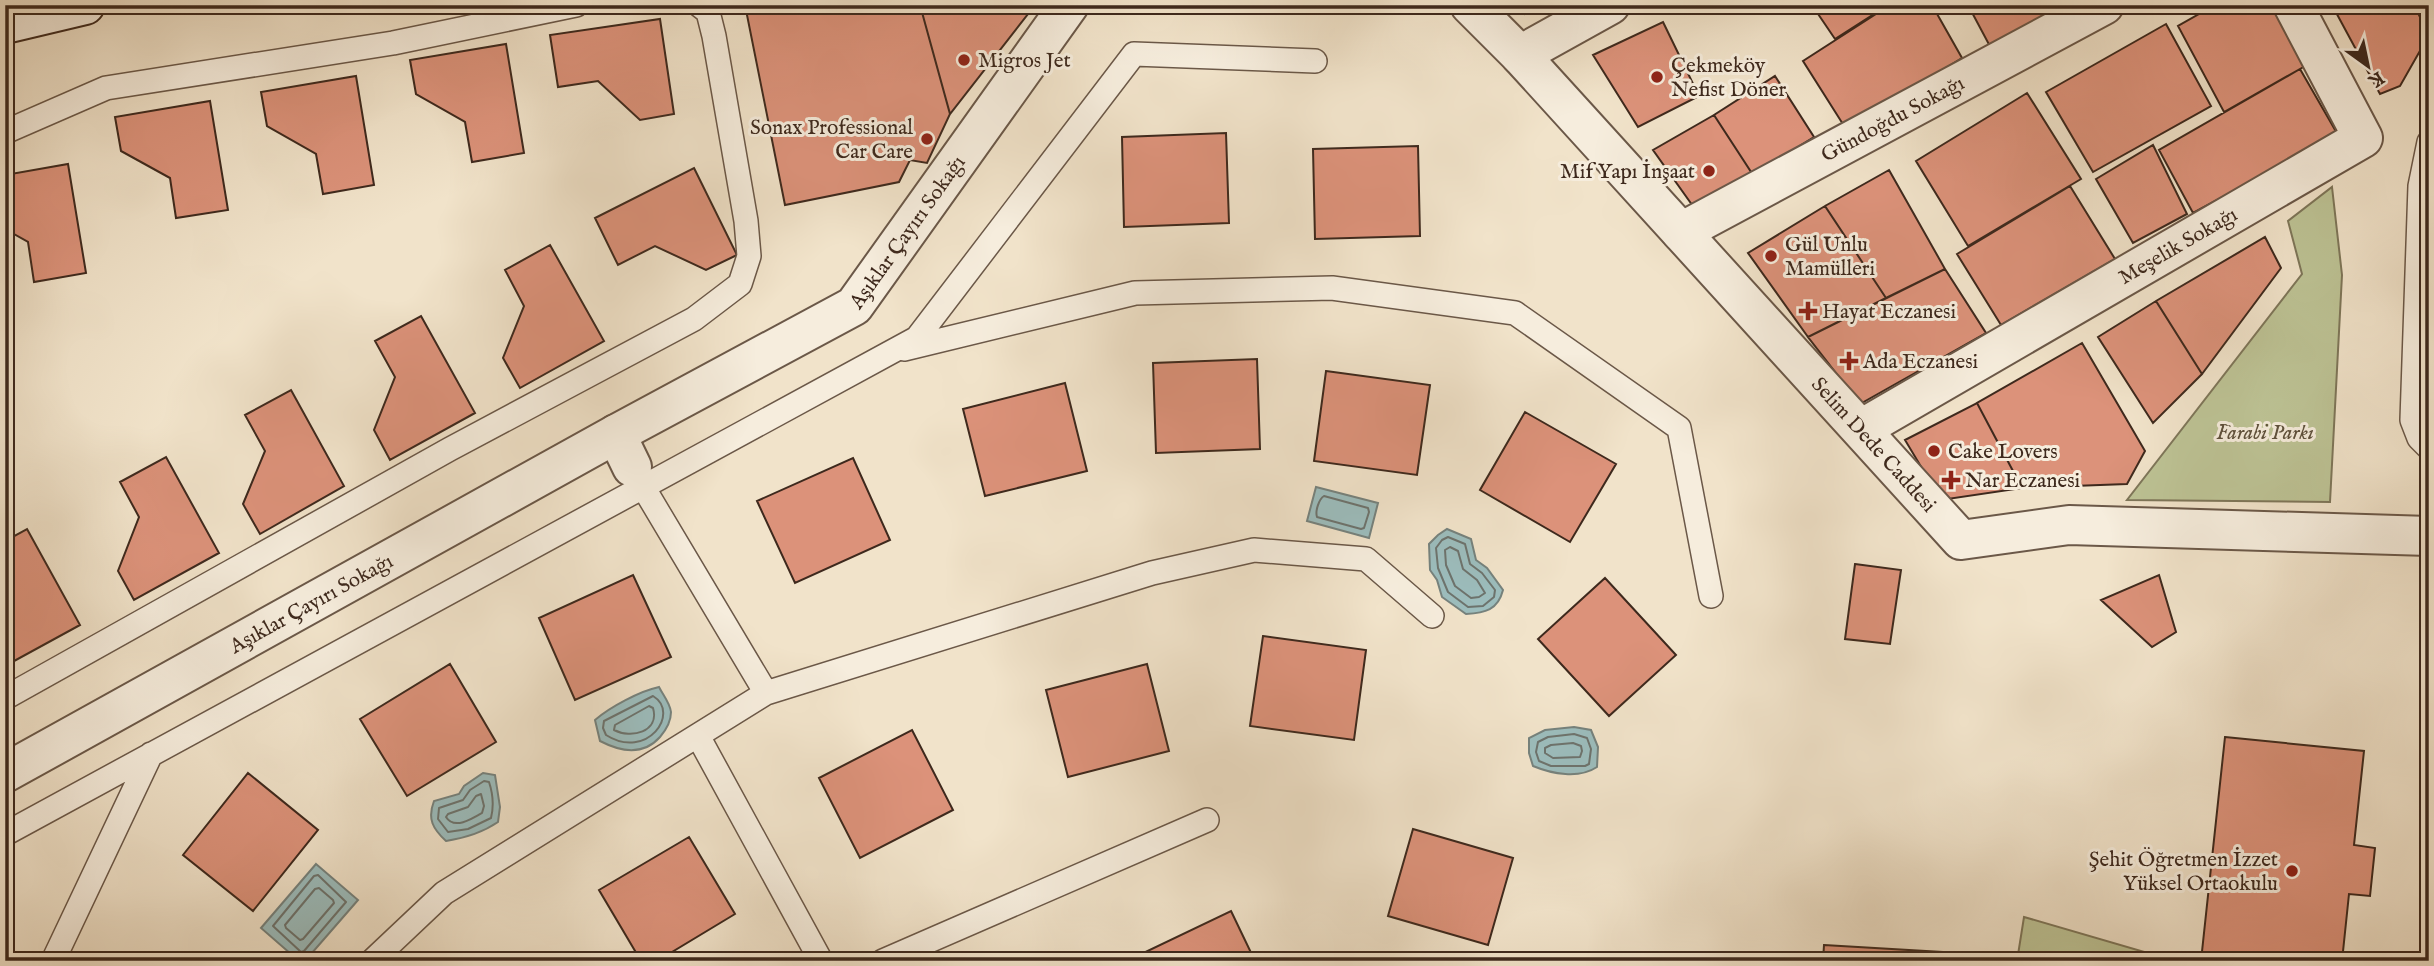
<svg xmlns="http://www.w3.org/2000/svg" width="2434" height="966" viewBox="0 0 2434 966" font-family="'IM FELL English',serif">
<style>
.green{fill:#bdc395;stroke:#7e7659;stroke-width:2}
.water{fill:#9cbdbd;stroke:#76827d;stroke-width:2}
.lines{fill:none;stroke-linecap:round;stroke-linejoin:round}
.shore{stroke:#6d736d;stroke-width:2}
.building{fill:#dc927a;stroke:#3e291d;stroke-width:2}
.service-casing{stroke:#6b5848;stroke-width:26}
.minor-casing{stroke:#6b5848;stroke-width:42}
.tertiary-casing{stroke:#6b5848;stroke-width:42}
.secondary-casing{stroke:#3e291d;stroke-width:42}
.service{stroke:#f6eddd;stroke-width:23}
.minor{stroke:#f6eddd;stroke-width:38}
.tertiary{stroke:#f6eddd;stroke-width:38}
.secondary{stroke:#f6eddd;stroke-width:38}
.poi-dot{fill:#8f2418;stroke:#f6eddd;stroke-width:2.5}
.labels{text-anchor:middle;stroke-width:6;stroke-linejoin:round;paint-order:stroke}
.poi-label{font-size:21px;fill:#3e291d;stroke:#f6eddd;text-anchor:start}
.street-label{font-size:21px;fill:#3e291d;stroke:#f6eddd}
.park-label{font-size:21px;font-style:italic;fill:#5e503b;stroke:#f6eddd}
</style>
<rect width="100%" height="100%" fill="#f1e3ca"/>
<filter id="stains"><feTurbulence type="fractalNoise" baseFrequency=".00286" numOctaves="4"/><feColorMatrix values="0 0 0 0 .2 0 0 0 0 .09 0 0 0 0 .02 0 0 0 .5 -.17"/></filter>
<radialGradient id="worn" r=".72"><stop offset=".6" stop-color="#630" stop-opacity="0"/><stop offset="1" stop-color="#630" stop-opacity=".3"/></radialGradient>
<path class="green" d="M2332 187 2342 275 2330 502 2127 500 2302 274 2288 221Z
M2024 917 2165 958V961H2017Z"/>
<path class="water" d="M1316 487 1378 503 1369 538 1307 521Z
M1447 529 1471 539 1476 560 1487 568 1503 590C1498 610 1485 613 1466 614L1442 597 1437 580 1430 570 1429 544 1438 535Z
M659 687C663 695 670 703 671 712 671 722 666 730 660 737 643 756 621 752 600 741L595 720C610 707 640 691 659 687Z
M1574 727 1591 730 1598 747 1597 767C1579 779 1552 774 1533 766L1529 753V738L1545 730Z
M483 773 495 775 500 807 498 822C482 833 465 838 446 841 433 829 427 819 434 801L459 794 464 786Z
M316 864 358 900 305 961H299L261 928Z"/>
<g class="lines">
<path class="shore" d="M1324 496 1368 508 1369 512 1364 528 1361 529 1317 517C1315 511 1319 499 1324 496Z
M1448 537 1465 544 1470 564 1482 573 1495 590 1494 597 1483 606 1468 607 1448 592 1438 568 1436 548 1442 540Z
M1450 547 1458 551 1463 569 1477 580 1485 593 1479 597 1471 598 1455 586 1446 565 1445 550Z
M653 696C681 713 647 761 606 735L603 728 604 721Z
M649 706 653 708C660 732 631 739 614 730L615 725Z
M1574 734 1587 738 1591 749 1589 764 1585 766H1551L1539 761 1536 752 1538 742 1548 737Z
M1573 743 1581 746 1582 751 1580 757 1553 758 1545 753V748L1551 745Z
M484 781 489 782C493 794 494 806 491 818L468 829 448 832 438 819 439 808 463 800 470 790Z
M481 794 484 806 482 813C472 819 454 830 446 817L448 814 468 807 476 796Z
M318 875 346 902 304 951 301 952 273 926 314 876Z
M319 888 333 900 334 903 303 939 300 940 286 928 285 925 315 889Z"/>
</g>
<path class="building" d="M745 5H920L950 114 927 163 910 160 899 182 785 205Z
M920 5H1035L950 114Z
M1519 5H1540L1525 14Z
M1812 5H1888L1835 39Z
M1890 5H1932L1962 58 1846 129 1803 61Z
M1968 5H2036L2047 24 1993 52Z
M2036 5H2080L2047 24Z
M2215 5H2271L2307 65 2224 112 2178 26Z
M2332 5H2414L2429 35 2400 86 2380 94Z
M2414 5H2429V23L2425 25Z
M660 19 674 114 640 120 598 81 558 87 550 35Z
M1663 22 1699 96 1638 127 1593 55Z
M2166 24 2211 106 2093 172 2046 92Z
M506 44 524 153 472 162 465 122 416 94 410 60Z
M2300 69 2338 135 2193 213 2159 150Z
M356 76 374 185 323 194 316 154 267 126 261 92Z
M1775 76 1814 137 1753 175 1714 115Z
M2027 93 2081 179 1968 246 1916 161Z
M210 101 228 210 176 218 170 178 121 151 115 117Z
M1714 115 1753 175 1695 209 1653 150Z
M1226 133 1229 223 1124 227 1122 137Z
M2153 145 2187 214 2133 243 2096 179Z
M1418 146 1420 236 1315 239 1313 149Z
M68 164 86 273 34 282 28 242 5 229V175Z
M694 168 737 255 706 270 655 246 618 265 595 218Z
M1889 170 1945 269 1886 298 1825 206Z
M2070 186 2115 259 2001 325 1957 254Z
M1825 206 1886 298 1808 337 1748 253Z
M2265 237 2281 268 2202 374 2156 301Z
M550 245 604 341 520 388 503 358 524 306 505 270Z
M1945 269 1986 333 1860 404 1808 337Z
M2156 301 2202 374 2153 423 2098 337Z
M421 316 475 413 390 460 374 430 395 377 375 341Z
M2082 343 2145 451 2127 484 2022 488 1977 403Z
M1257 359 1260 449 1156 453 1153 363Z
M1326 371 1430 385 1417 475 1314 461Z
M1065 383 1087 471 985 496 963 409Z
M291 390 344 486 260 534 243 504 265 451 245 415Z
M1977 403 2022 488 1941 500 1905 440Z
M1525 412 1616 464 1570 542 1480 490Z
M166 457 219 553 134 600 118 571 139 517 120 482Z
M853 458 890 540 795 583 757 501Z
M27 529 80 625 5 666V541Z
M1855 564 1901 570 1890 644 1845 639Z
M633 575 671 657 575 700 539 618Z
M2159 575 2176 632 2152 647 2101 600Z
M1605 578 1676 655 1609 716 1538 639Z
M1263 636 1366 650 1354 740 1250 726Z
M450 664 496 742 407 796 360 719Z
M1147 664 1169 751 1068 777 1046 690Z
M912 730 953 810 860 858 819 778Z
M2225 737 2364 751 2354 845 2375 848 2370 896 2349 894 2342 961H2201Z
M248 773 318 830 253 911 183 855Z
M1413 829 1513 858 1488 945 1388 916Z
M689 837 735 914 657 961H641L599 890Z
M1231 911 1255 961H1139L1137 956Z
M1824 945 1942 952 1941 961H1823Z"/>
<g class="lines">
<g class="service-casing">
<path id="service" d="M5 132 106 88 393 43 576 5
M2429 142 2420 186 2412 420 2419 438 2429 448
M904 349 1135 293 1332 288 1515 313 1679 428 1711 596
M766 693 1152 573 1254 550 1366 559 1432 616
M5 698 450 449 694 319 740 284 749 256 746 221 714 36 708 12 699 5
M698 736 821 961
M5 834 917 338 1134 54 1315 61
M53 961 151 754
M372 961 444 893 766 693 636 475
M883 961 1207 820"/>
</g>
<g class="minor-casing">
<g id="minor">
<path d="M1520 55 1610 5"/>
<path id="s1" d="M1681 232 2104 5"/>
<path id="s2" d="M1861 429 2363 138 2293 5"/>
<path d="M616 434 632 467"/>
<path id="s3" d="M5 773 616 434 854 306 1069 5"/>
</g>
</g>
<g class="tertiary-casing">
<g id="tertiary">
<path id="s4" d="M1470 5 1520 55 1961 540 2069 525 2429 536"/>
</g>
</g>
<g class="secondary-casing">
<path id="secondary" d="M5 24 85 5"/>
</g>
<use href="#service" class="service"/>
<use href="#minor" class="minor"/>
<use href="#tertiary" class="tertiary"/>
<use href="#secondary" class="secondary"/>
</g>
<g class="poi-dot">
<circle cx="964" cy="60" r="7"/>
<circle cx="1657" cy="77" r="7"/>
<circle cx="927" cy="139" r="7"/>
<circle cx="1709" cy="171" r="7"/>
<circle cx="1771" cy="256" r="7"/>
<path d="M1804.5 300.5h7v7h7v7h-7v7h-7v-7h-7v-7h7z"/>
<path d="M1845.5 350.5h7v7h7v7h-7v7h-7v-7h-7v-7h7z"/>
<circle cx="1934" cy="451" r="7"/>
<path d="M1947.5 469.5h7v7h7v7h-7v7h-7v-7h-7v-7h7z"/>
<circle cx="2292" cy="871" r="7"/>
</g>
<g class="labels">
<g class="poi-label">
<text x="978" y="67">Migros Jet</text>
<text x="1671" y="72">Çekmeköy<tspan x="1671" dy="24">Nefist Döner</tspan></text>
<text x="913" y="134" text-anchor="end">Sonax Professional<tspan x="913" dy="24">Car Care</tspan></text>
<text x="1695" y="178" text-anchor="end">Mif Yapı İnşaat</text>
<text x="1785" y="251">Gül Unlu<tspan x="1785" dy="24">Mamülleri</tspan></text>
<text x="1822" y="318">Hayat Eczanesi</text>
<text x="1863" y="368">Ada Eczanesi</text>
<text x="1948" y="458">Cake Lovers</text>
<text x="1965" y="487">Nar Eczanesi</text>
<text x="2278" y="866" text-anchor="end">Şehit Öğretmen İzzet<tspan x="2278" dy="24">Yüksel Ortaokulu</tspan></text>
</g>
<g class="street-label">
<text dy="7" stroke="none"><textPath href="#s1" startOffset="240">Gündoğdu Sokağı</textPath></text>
<text dy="7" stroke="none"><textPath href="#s3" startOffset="1060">Aşıklar Çayırı Sokağı</textPath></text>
<text dy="7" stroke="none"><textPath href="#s2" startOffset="366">Meşelik Sokağı</textPath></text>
<text dy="7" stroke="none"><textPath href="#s4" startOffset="597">Selim Dede Caddesi</textPath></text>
<text dy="7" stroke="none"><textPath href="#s3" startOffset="350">Aşıklar Çayırı Sokağı</textPath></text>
</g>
<g class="park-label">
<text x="2265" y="439">Farabi Parkı</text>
</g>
</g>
<rect width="2434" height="966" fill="none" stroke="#f1e3ca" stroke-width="28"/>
<rect x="7" y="7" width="2420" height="952" fill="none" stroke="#3e291d" stroke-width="3.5"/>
<rect x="14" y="14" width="2406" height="938" fill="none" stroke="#3e291d" stroke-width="2"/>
<g transform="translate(2368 66) rotate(147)" stroke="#f6eddd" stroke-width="5" paint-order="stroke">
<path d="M0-5L12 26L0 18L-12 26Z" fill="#3e291d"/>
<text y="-10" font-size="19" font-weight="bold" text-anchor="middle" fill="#3e291d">K</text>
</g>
<rect width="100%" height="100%" filter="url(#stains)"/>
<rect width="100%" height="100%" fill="url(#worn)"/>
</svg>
